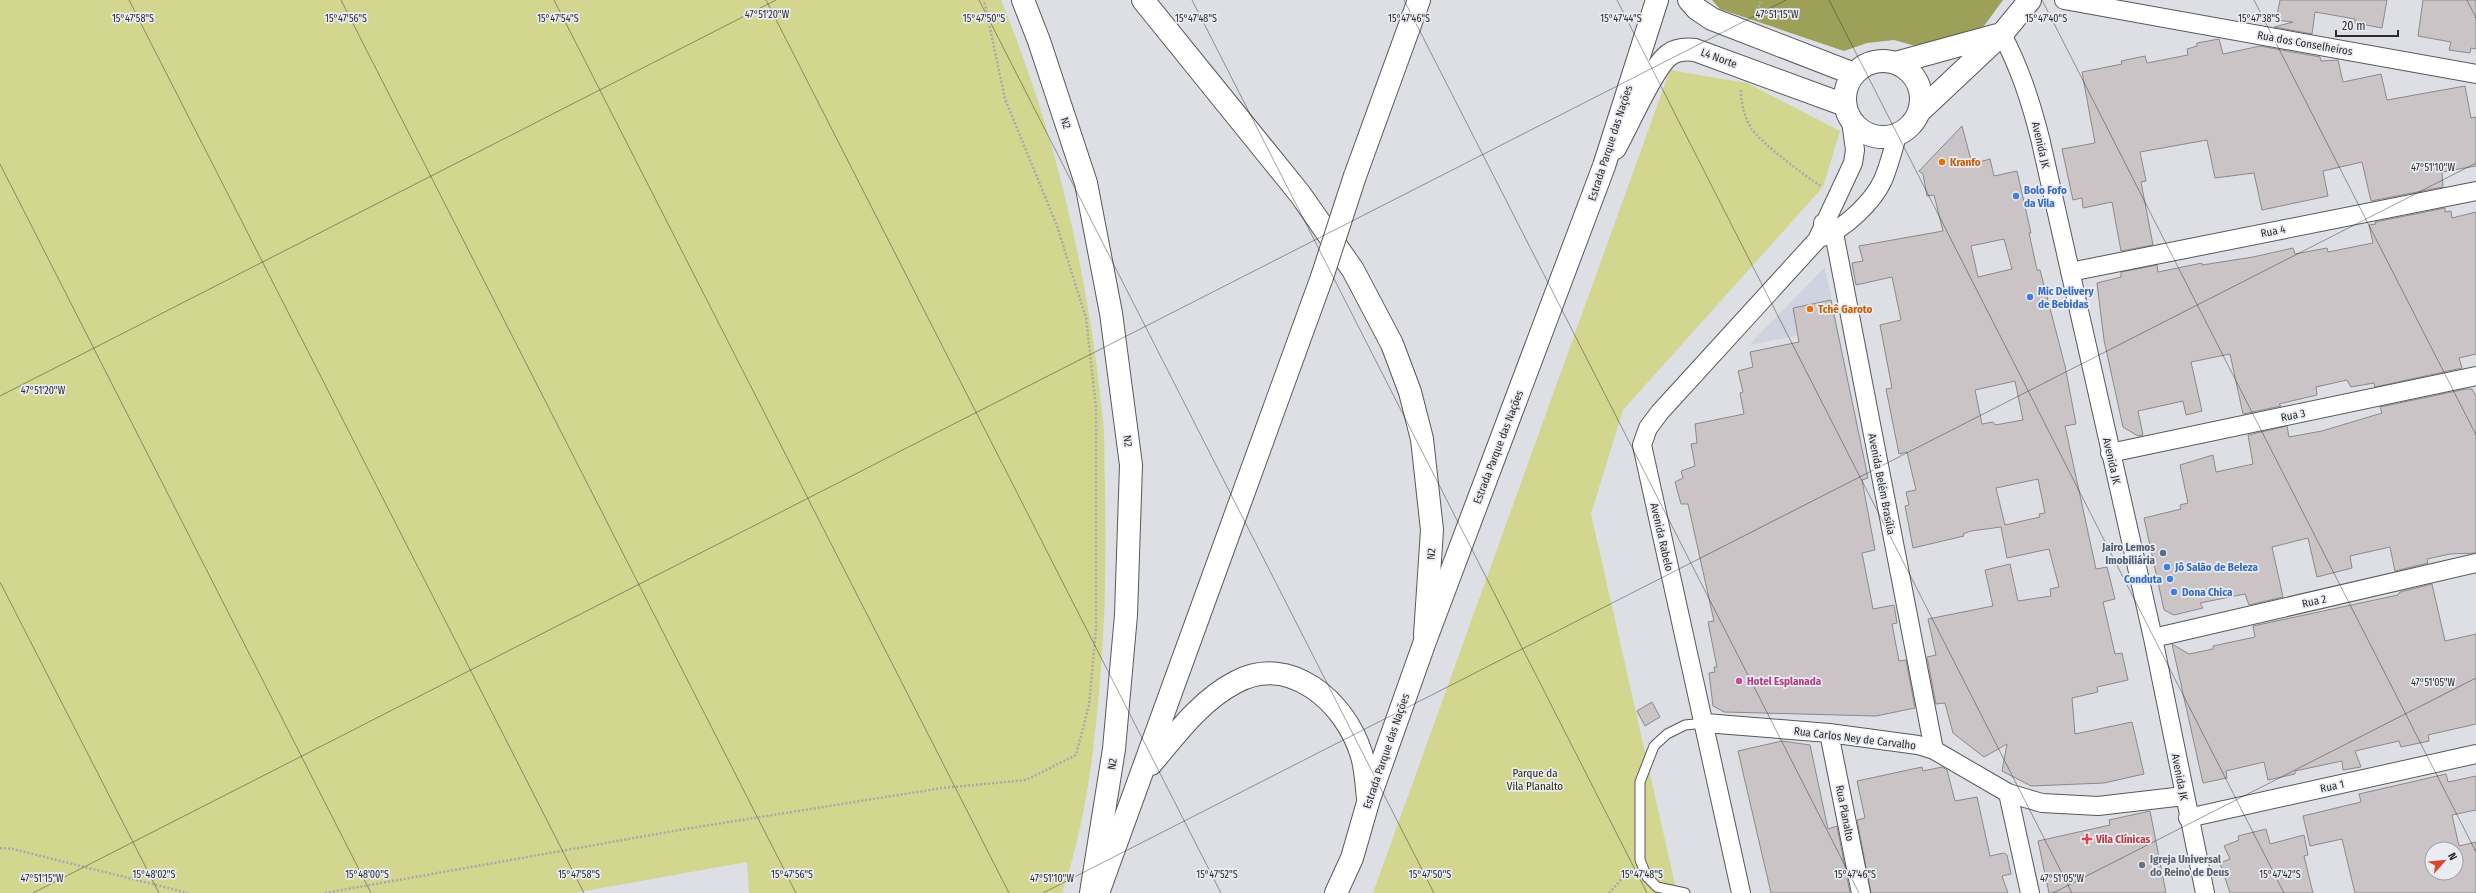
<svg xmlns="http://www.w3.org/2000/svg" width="2476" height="893" viewBox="0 0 2476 893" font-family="'Fira Sans Condensed',sans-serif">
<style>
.built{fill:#cfd3df}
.green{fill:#d2d68f}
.forest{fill:#9da059}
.building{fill:#cac4c7;stroke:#8e888b;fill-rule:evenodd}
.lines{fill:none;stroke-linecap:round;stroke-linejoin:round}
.service-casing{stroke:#57585e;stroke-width:11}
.minor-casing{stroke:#57585e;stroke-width:20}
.tertiary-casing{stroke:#57585e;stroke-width:24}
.secondary-casing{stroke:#57585e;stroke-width:24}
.trunk-casing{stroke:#57585e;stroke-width:24}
.path{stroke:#a8a9ae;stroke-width:2.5;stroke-dasharray:2 2;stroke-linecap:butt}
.service{stroke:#fff;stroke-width:9}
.minor{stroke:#fff;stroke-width:18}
.tertiary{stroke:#fff;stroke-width:22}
.secondary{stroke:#fff;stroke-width:22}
.trunk{stroke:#fff;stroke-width:22}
.trunk-bridge-casing{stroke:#57585e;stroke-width:24;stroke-linecap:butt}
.trunk-bridge{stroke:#fff;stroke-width:22}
.ticks{fill:none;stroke:#2c2c2f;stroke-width:1;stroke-opacity:0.45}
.food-dot{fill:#e8710a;stroke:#eaecf2;stroke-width:1.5}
.shop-dot{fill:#3f7fe0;stroke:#eaecf2;stroke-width:1.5}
.service-dot{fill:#5c6f8a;stroke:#eaecf2;stroke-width:1.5}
.hotel-dot{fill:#d1479c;stroke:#eaecf2;stroke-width:1.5}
.health-dot{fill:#e0444e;stroke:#eaecf2;stroke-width:1.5}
.worship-dot{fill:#6b7280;stroke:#eaecf2;stroke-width:1.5}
.labels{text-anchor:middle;stroke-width:3.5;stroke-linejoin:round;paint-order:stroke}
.street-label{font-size:11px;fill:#2c2c2f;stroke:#eaecf2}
.food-label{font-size:11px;font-weight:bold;fill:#c56008;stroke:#eaecf2;text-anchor:start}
.shop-label{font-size:11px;font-weight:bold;fill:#366cbe;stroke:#eaecf2;text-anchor:start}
.service-label{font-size:11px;font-weight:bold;fill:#4e5e75;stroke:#eaecf2;text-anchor:end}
.hotel-label{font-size:11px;font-weight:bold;fill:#b23c85;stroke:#eaecf2;text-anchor:start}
.park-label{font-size:11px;fill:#2a2b0b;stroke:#eaecf2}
.health-label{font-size:11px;font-weight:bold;fill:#be3a42;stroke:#eaecf2;text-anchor:start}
.worship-label{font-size:11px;font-weight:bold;fill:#5b616d;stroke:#eaecf2;text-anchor:start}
.ticks-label{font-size:10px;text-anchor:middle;fill:#2c2c2f;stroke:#eaecf2;stroke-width:3.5;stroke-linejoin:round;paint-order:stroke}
</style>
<rect width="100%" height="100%" fill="#dddfe5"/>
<path class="built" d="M1825 267 1837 328 1749 345Z"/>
<path class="green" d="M0 0H1001C1056 133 1089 278 1103 421 1105 442 1104 464 1105 485 1106 546 1106 607 1101 668 1095 744 1087 820 1062 893H749L747 862 574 893H0Z
M1670 70 1747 83 1840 131 1823 187 1623 410 1591 514 1677 893H1373Z"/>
<path class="forest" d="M1712 0H2003L1984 26 1939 44 1919 47 1894 40 1867 43 1844 51 1720 9Z"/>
<path class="building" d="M2280 0H2387L2382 28 2355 23V19L2315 12 2312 34 2274 27 2293 22 2276 20Z
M2423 0H2476V49L2471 48 2470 53 2449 50 2451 42 2418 36Z
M2219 39 2223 54 2260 46 2320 57 2321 61 2338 60 2343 82 2381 74 2387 100 2465 86 2471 118 2476 117V166L2442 172 2443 187 2371 201 2362 162 2323 171 2328 196 2262 210 2254 173 2215 178 2207 140 2140 152 2146 181 2141 182 2153 245 2121 251 2112 202 2083 208 2082 198 2073 200 2062 149 2095 143 2082 72 2122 64 2121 61 2145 56 2147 63 2188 55 2187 49 2197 46V43Z
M1962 126 1972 164 1990 159 1994 176 2017 171 2031 233H2029L2037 270H2040L2065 366 2076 424 2065 426 2096 569 2107 567 2115 599 2103 602 2115 654 2122 653 2128 680 2097 687 2098 692 2072 698 2075 734 2132 722 2144 774 2104 783 2031 786 2002 771 2007 744 1984 757 1953 733 1945 703 1936 704 1927 657 1936 655 1928 619 1993 606 1985 570 2010 564 2018 601 2051 596 2050 589 2059 587 2049 549 2007 558 2001 527 1971 531 1963 534 1964 536 1913 548 1905 506 1909 505 1906 492 1916 490 1907 452 1899 454 1886 389 1892 388 1880 325 1901 320 1892 277 1856 285 1852 263 1863 261 1859 246 1943 231 1934 195 1927 196 1923 174 1919 171ZM2004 239 2012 269 1978 277 1971 246ZM2015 381 2023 420 1995 425 1993 422 1982 424 1975 390ZM2038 479 2045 513 2039 514 2040 517 2005 525 1996 488Z
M2445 208V212L2451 211 2452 218 2476 212V354L2459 358 2462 368 2375 387 2374 383 2351 387 2347 380 2316 387 2317 395 2279 404 2281 406 2243 414 2230 354 2191 362 2202 411 2186 415 2183 401 2138 411 2143 435 2138 436 2123 427 2104 340 2097 283 2121 277V272L2157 265 2158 272 2202 263V265L2253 257 2293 248 2295 254 2327 248 2328 252 2373 243 2369 225 2376 224 2375 222Z
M1831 300 1868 478 1862 480 1875 550 1862 553 1873 609 1894 605 1897 623 1892 624 1899 661 1906 660 1915 708 1876 716 1724 712 1713 706 1709 673 1715 672 1714 667H1717L1708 622 1714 621 1688 504H1681L1675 482 1683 478 1681 471 1695 466 1691 444 1697 443 1695 424 1744 414 1740 393 1743 392 1738 371 1753 367 1750 352 1799 342 1793 308Z
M2466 389H2472L2476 396V553L2450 554 2427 559 2428 563 2395 571 2390 547 2350 556 2352 568 2317 577 2308 538 2272 547 2283 597 2249 605 2245 594 2200 603 2203 608 2174 615 2164 610 2144 518 2181 509 2180 505 2188 503 2180 465 2213 455 2216 472 2253 464 2248 435 2287 426 2289 437 2322 431 2382 413 2380 407Z
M2432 584 2445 641 2476 634V724L2428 735 2429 741 2401 747 2399 741 2355 751 2361 767 2343 770 2342 761 2295 771V774L2268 780 2264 762 2226 771 2227 778 2203 783 2172 644 2189 654 2213 649V646L2255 637 2253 626 2398 595 2400 592Z
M1652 702 1660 717 1645 726 1637 711Z
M1782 741 1810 745 1828 829 1837 826 1850 893H1771L1738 751Z
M1922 767 1923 771 1942 767 1947 770 1955 801 1977 797 1990 856 2004 853 2007 855 2011 874 2002 876 2008 893H1871L1857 820 1865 818 1857 781Z
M2446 774 2448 782 2476 776V810L2452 815 2459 846 2476 842V893H2355L2342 839 2310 846 2303 816 2361 802 2359 794ZM2432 849H2456V873H2432Z
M2150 811 2166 893H2049L2038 841 2110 825 2109 820Z
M2266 829 2270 844 2304 835 2308 855 2304 856 2313 893H2230L2220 863 2230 859 2224 846 2239 840 2238 836Z"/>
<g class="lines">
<g class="service-casing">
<path id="service" d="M1685 893 1657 887 1647 877 1640 860V782L1654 746 1667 734 1685 725 1705 723"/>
</g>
<g class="minor-casing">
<path id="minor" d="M2064 0 2476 74
M2002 34C2020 69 2030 99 2040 138L2153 638 2205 893
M1823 223 1834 233 1934 750
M1823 237C1845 228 1873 202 1883 180 1889 166 1893 150 1897 136
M2070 272 2476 191
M2110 453 2476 376
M2153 638 2476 563
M1705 723 1829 733 1918 745 1934 750 2008 793 2042 803 2098 806 2184 796
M1829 733 1861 893
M2008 793 2030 893
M2188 818 2476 754
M1741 893 1642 445 1648 428 1660 412 1817 240 1853 163 1855 150 1851 121"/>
</g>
<g class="tertiary-casing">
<path id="tertiary" d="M1689 0 1697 9 1712 19 1854 74
M1845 99a38 38 0 1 1 76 0a38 38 0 1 1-76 0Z
M1895 63 1997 35
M1919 112 2002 34 2030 0
M1615 148C1627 127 1653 66 1669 55 1677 49 1686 49 1695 50L1845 105"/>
</g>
<g class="secondary-casing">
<path id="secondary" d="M1023 0 1039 41 1086 183 1111 313 1131 465 1126 615 1114 749 1091 893
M1143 0 1300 194 1353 270 1392 344 1410 392 1422 439 1432 530 1425 635"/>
</g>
<g class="trunk-casing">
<path id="trunk" d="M1355 176 1419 0
M1151 764C1176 734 1201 700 1236 682 1290 653 1345 702 1361 753 1366 767 1366 783 1368 798
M1098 893 1322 277
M1336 893 1352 858 1369 799 1424 644 1604 166 1657 0"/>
</g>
<path class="path" d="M1756 15 1761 0
M1741 90C1741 103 1744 116 1751 128 1761 143 1805 176 1821 186
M0 848 13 849 188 893
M325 893 685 829 942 788 1026 780 1076 755 1089 705 1096 629V407L1086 318 1057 226 1005 99 984 0
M1609 893 1629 871"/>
<use href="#service" class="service"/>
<use href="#minor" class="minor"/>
<use href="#tertiary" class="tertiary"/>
<use href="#secondary" class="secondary"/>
<use href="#trunk" class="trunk"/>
<g class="trunk-bridge-casing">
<path id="trunk-bridge" d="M1322 277 1355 176"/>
</g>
<use href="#trunk-bridge" class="trunk-bridge"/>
</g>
<path class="ticks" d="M129 0 584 893M341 0 796 893M554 0 1009 893M766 0 1221 893M979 0 1434 893M1192 0 1647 893M1404 0 1859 893M1617 0 2072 893M1829 0 2284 893M2042 0 2476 852M2254 0 2476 435M2467 0 2476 18M0 164 371 893M0 396 776 0M0 582 159 893M33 893 1786 0M1043 893 2476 163M2053 893 2476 678"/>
<g class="food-dot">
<circle cx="1942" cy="162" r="4"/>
<circle cx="1810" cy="309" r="4"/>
</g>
<g class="shop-dot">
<circle cx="2016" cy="196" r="4"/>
<circle cx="2030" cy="297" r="4"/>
<circle cx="2167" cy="567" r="4"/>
<circle cx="2170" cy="579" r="4"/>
<circle cx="2174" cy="592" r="4"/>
</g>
<circle class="service-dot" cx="2163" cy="553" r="4"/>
<circle class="hotel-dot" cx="1739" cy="681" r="4"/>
<path class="health-dot" d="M2085 833h4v4h4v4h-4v4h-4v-4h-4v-4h4z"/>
<circle class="worship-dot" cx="2142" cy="865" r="4"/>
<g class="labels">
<g class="street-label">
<text transform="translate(2305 43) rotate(10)" y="4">Rua dos Conselheiros</text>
<text transform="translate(1719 58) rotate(20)" y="4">L4 Norte</text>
<text transform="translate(1066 123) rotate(72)" y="4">N2</text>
<text transform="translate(1610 143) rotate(-72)" y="4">Estrada Parque das Nações</text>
<text transform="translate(2041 145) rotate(77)" y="4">Avenida JK</text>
<text transform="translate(2273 231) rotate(-11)" y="4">Rua 4</text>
<text transform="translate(2293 415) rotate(-12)" y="4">Rua 3</text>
<text transform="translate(1128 441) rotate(82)" y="4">N2</text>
<text transform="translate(1498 447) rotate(-69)" y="4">Estrada Parque das Nações</text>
<text transform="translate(2112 461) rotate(77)" y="4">Avenida JK</text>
<text transform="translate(1882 484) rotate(79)" y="4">Avenida Belém Brasília</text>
<text transform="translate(1662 537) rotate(77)" y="4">Avenida Rabelo</text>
<text transform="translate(1431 554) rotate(-86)" y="4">N2</text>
<text transform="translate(2314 601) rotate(-13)" y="4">Rua 2</text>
<text transform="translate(1855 738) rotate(7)" y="4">Rua Carlos Ney de Carvalho</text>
<text transform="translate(1386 751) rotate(-71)" y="4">Estrada Parque das Nações</text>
<text transform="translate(1112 764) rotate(-81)" y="4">N2</text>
<text transform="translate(2180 777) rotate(79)" y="4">Avenida JK</text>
<text transform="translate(2332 786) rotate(-12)" y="4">Rua 1</text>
<text transform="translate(1845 813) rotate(79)" y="4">Rua Planalto</text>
</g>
<g class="food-label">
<text x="1950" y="166">Kranfo</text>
<text x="1818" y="313">Tchê Garoto</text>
</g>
<g class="shop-label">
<text x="2024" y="194">Bolo Fofo<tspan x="2024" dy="13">da Vila</tspan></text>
<text x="2038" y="295">Mic Delivery<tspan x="2038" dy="13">de Bebidas</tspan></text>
<text x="2175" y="571">Jô Salão de Beleza</text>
<text x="2162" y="583" text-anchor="end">Conduta</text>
<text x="2182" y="596">Dona Chica</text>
</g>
<g class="service-label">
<text x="2155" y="551">Jairo Lemos<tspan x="2155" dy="13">Imobiliária</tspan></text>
</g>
<g class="hotel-label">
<text x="1747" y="685">Hotel Esplanada</text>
</g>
<g class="park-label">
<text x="1535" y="777">Parque da<tspan x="1535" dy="13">Vila Planalto</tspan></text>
</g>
<g class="health-label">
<text x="2096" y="843">Vila Clínicas</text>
</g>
<g class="worship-label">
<text x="2150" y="863">Igreja Universal<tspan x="2150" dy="13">do Reino de Deus</tspan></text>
</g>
</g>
<g class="ticks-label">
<text x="1777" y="18">47°51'15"W</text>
<text x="767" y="18">47°51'20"W</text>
<text x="133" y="22">15°47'58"S</text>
<text x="346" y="22">15°47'56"S</text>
<text x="558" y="22">15°47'54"S</text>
<text x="984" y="22">15°47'50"S</text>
<text x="1196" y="22">15°47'48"S</text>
<text x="1409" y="22">15°47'46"S</text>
<text x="1621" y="22">15°47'44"S</text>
<text x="2046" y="22">15°47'40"S</text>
<text x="2259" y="22">15°47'38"S</text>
<text x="2433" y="171">47°51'10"W</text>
<text x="43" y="394">47°51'20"W</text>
<text x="2433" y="686">47°51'05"W</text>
<text x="154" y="878">15°48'02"S</text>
<text x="367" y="878">15°48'00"S</text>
<text x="579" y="878">15°47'58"S</text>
<text x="792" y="878">15°47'56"S</text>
<text x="1217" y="878">15°47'52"S</text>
<text x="1430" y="878">15°47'50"S</text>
<text x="1642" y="878">15°47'48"S</text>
<text x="1855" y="878">15°47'46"S</text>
<text x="2280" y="878">15°47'42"S</text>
<text x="42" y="882">47°51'15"W</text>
<text x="1052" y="882">47°51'10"W</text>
<text x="2062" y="882">47°51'05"W</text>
</g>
<g transform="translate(2444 861) rotate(63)"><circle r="19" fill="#eaecf2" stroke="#9e9fa4"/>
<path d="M0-3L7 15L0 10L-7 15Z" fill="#d54a30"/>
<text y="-6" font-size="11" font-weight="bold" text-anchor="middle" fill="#2c2c2f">N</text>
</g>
<path d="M2336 30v6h62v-6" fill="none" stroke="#2c2c2f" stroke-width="2"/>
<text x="2342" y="30" font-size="12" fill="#2c2c2f" stroke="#eaecf2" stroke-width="3" paint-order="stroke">20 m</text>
</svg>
